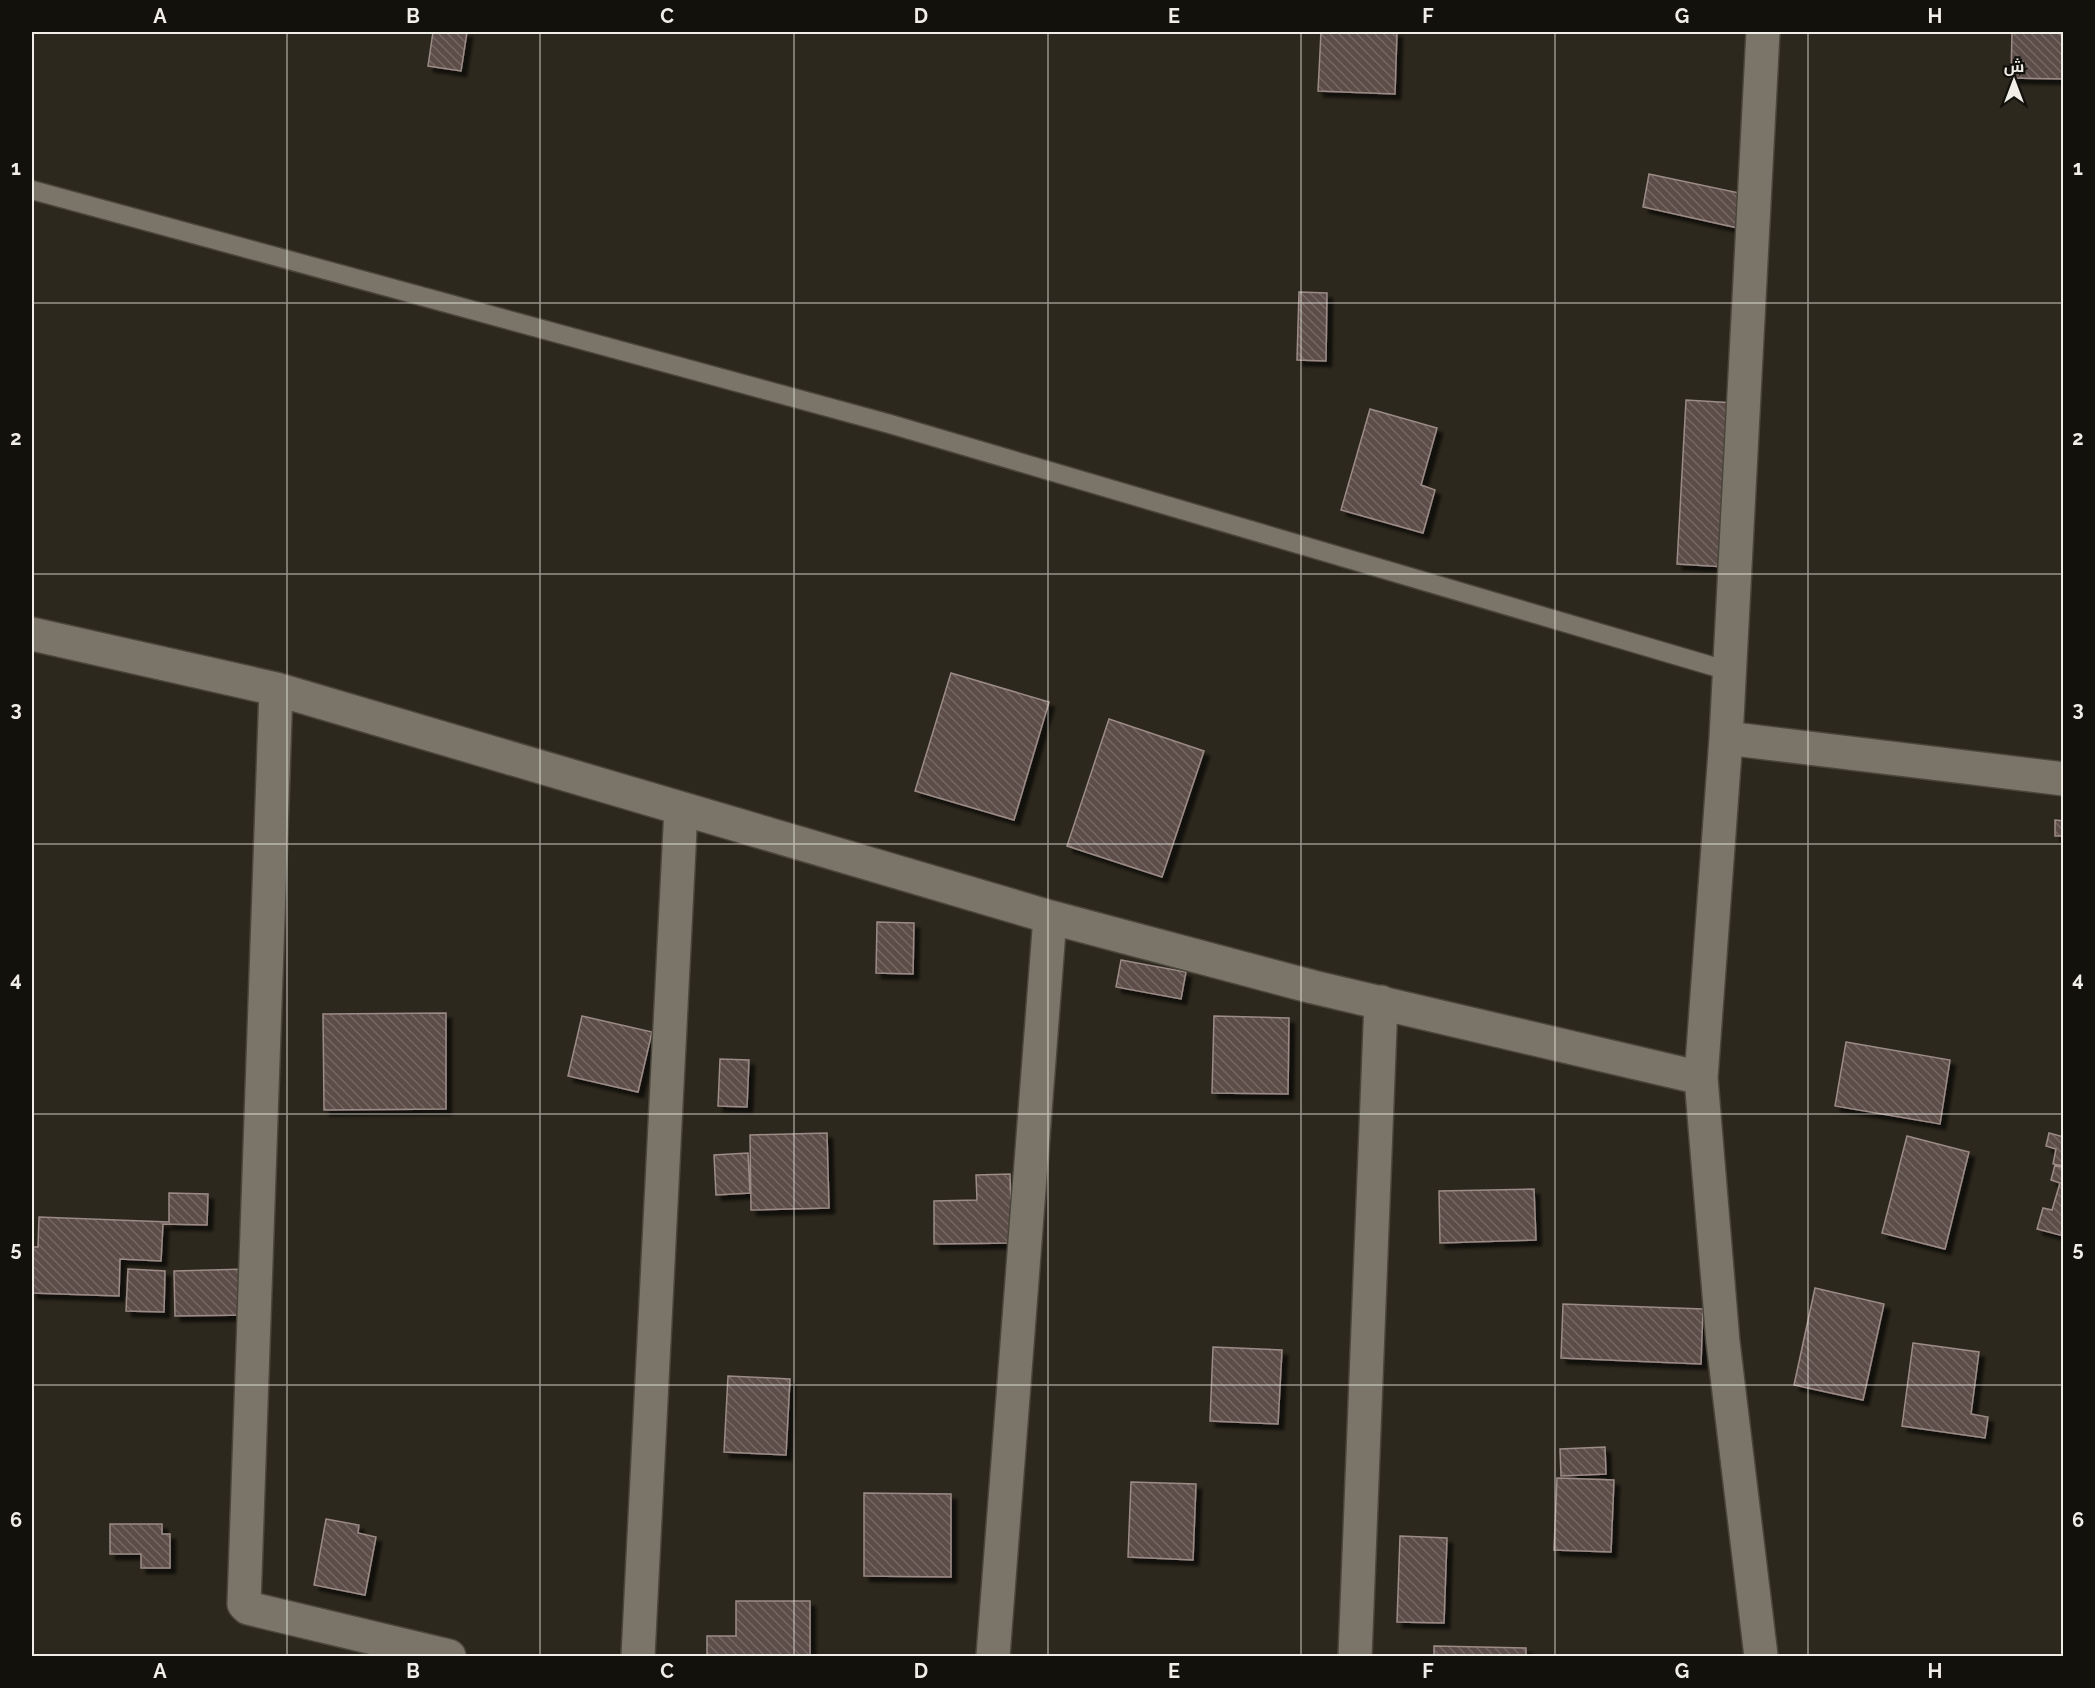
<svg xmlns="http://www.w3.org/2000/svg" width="2095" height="1688" viewBox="0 0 2095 1688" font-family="Raleway,Cairo,sans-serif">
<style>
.building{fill:url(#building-back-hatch);stroke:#9c8b87;stroke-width:1.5;filter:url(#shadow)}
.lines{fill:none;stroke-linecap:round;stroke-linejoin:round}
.lane-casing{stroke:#4a463c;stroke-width:21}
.street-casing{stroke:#4a463c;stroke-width:36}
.lane{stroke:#7a7568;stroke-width:18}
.street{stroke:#7a7568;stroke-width:33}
.grid{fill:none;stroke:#f1eee7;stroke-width:1.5;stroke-opacity:0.55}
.neatline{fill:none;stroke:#f1eee7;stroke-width:2}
.grid-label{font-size:20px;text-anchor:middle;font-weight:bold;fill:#f1eee7}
</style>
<defs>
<pattern id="building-back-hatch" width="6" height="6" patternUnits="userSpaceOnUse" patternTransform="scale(1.5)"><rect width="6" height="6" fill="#5c4d49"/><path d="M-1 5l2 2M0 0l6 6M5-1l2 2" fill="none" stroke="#746763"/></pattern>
<filter id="shadow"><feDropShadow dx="5.5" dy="5.5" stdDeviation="1.5" flood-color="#0009"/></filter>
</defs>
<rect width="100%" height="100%" fill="#2d281d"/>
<path class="building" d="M433 32H467L461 71 428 66Z
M1321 32H1397L1395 94 1318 91Z
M2012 32H2064V79L2011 78Z
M1649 174 1744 194 1738 228 1643 207Z
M1299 292 1327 293 1326 361 1297 360Z
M1686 400 1735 403 1726 567 1677 564Z
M1370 409 1437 428 1421 485 1435 490 1423 533 1341 510Z
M951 673 1049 702 1014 820 915 791Z
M1109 719 1204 751 1162 877 1067 846Z
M2055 820 2064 821V836H2055Z
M877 922 914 923 913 974 876 973Z
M1121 960 1186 972 1181 999 1116 987Z
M446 1013V1109L324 1110 323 1014Z
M582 1016 652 1032 638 1092 568 1076Z
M1214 1016 1289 1018 1288 1094 1212 1093Z
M1846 1042 1950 1060 1940 1124 1835 1106Z
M720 1059 749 1060 747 1107 718 1106Z
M827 1133 829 1208 751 1210 750 1135Z
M2049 1133 2064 1137V1166L2053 1164 2056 1149 2046 1146Z
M1907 1136 1969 1152 1945 1249 1882 1233Z
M748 1153 750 1193 716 1195 714 1155Z
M2055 1165 2064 1168V1236L2037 1229 2043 1208 2052 1210 2060 1183 2051 1180Z
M1010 1174 1012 1243 934 1244V1201L977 1200 976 1175Z
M1534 1189 1536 1240 1440 1243 1439 1191Z
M169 1193 208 1194 207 1225 163 1224 161 1261 120 1259 119 1296 32 1293V1247H38L39 1217 169 1222Z
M128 1269 165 1271 164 1312 126 1311Z
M247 1269 248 1315 175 1316 174 1271Z
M1815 1288 1884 1304 1863 1400 1794 1385Z
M1563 1304 1703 1309 1701 1364 1561 1358Z
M1913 1343 1979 1352 1971 1414 1988 1417 1985 1438 1902 1426Z
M1213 1347 1282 1350 1278 1424 1210 1421Z
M728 1376 790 1379 786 1455 724 1452Z
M1605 1447 1606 1474 1561 1476 1560 1449Z
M1557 1478 1614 1480 1611 1552 1554 1550Z
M1131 1482 1196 1484 1193 1560 1128 1557Z
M864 1493 951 1494V1577L864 1576Z
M326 1519 359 1525 358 1533 376 1537 365 1595 314 1585Z
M110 1524H162V1534H170V1568H141V1554H110Z
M1400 1536 1447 1538 1444 1623 1397 1622Z
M736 1601H810V1656H707V1636H736Z
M1434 1646 1526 1648V1656H1434Z"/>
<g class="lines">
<g class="lane-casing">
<path id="lane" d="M32 190 890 424 1729 671"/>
</g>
<g class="street-casing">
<path id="street" d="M32 634 276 689 1050 917 1313 987 1701 1078
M276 689 244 1604 248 1608 449 1656
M1726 738 1763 32
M638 1656 681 809
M993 1656 1050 917
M1355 1656 1381 1002
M1761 1656 1723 1342 1701 1078 1726 738 2064 779"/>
</g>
<use href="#lane" class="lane"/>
<use href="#street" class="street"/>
</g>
<path class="grid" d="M287 32V1656M540 32V1656M794 32V1656M1048 32V1656M1301 32V1656M1555 32V1656M1808 32V1656M32 303H2064M32 574H2064M32 844H2064M32 1114H2064M32 1385H2064"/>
<rect width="2095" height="1688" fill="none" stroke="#13110c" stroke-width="66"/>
<g transform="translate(2014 81)" stroke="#13110c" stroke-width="4.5" paint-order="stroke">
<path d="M0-4.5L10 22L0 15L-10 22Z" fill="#f1eee7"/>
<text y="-9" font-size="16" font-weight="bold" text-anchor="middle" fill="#f1eee7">ش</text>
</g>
<rect x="33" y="33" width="2029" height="1622" class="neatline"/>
<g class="grid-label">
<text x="160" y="23">A</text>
<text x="413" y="23">B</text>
<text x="667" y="23">C</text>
<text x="921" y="23">D</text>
<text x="1174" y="23">E</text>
<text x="1428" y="23">F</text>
<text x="1682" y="23">G</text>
<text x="1935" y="23">H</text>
<text x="16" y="175">1</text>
<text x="2078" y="175">1</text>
<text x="16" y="445">2</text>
<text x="2078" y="445">2</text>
<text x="16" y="716">3</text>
<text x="2078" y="716">3</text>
<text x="16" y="986">4</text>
<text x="2078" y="986">4</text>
<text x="16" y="1256">5</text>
<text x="2078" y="1256">5</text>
<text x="16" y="1527">6</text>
<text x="2078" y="1527">6</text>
<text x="160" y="1678">A</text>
<text x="413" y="1678">B</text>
<text x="667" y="1678">C</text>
<text x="921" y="1678">D</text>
<text x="1174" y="1678">E</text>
<text x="1428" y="1678">F</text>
<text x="1682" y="1678">G</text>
<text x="1935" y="1678">H</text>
</g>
</svg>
